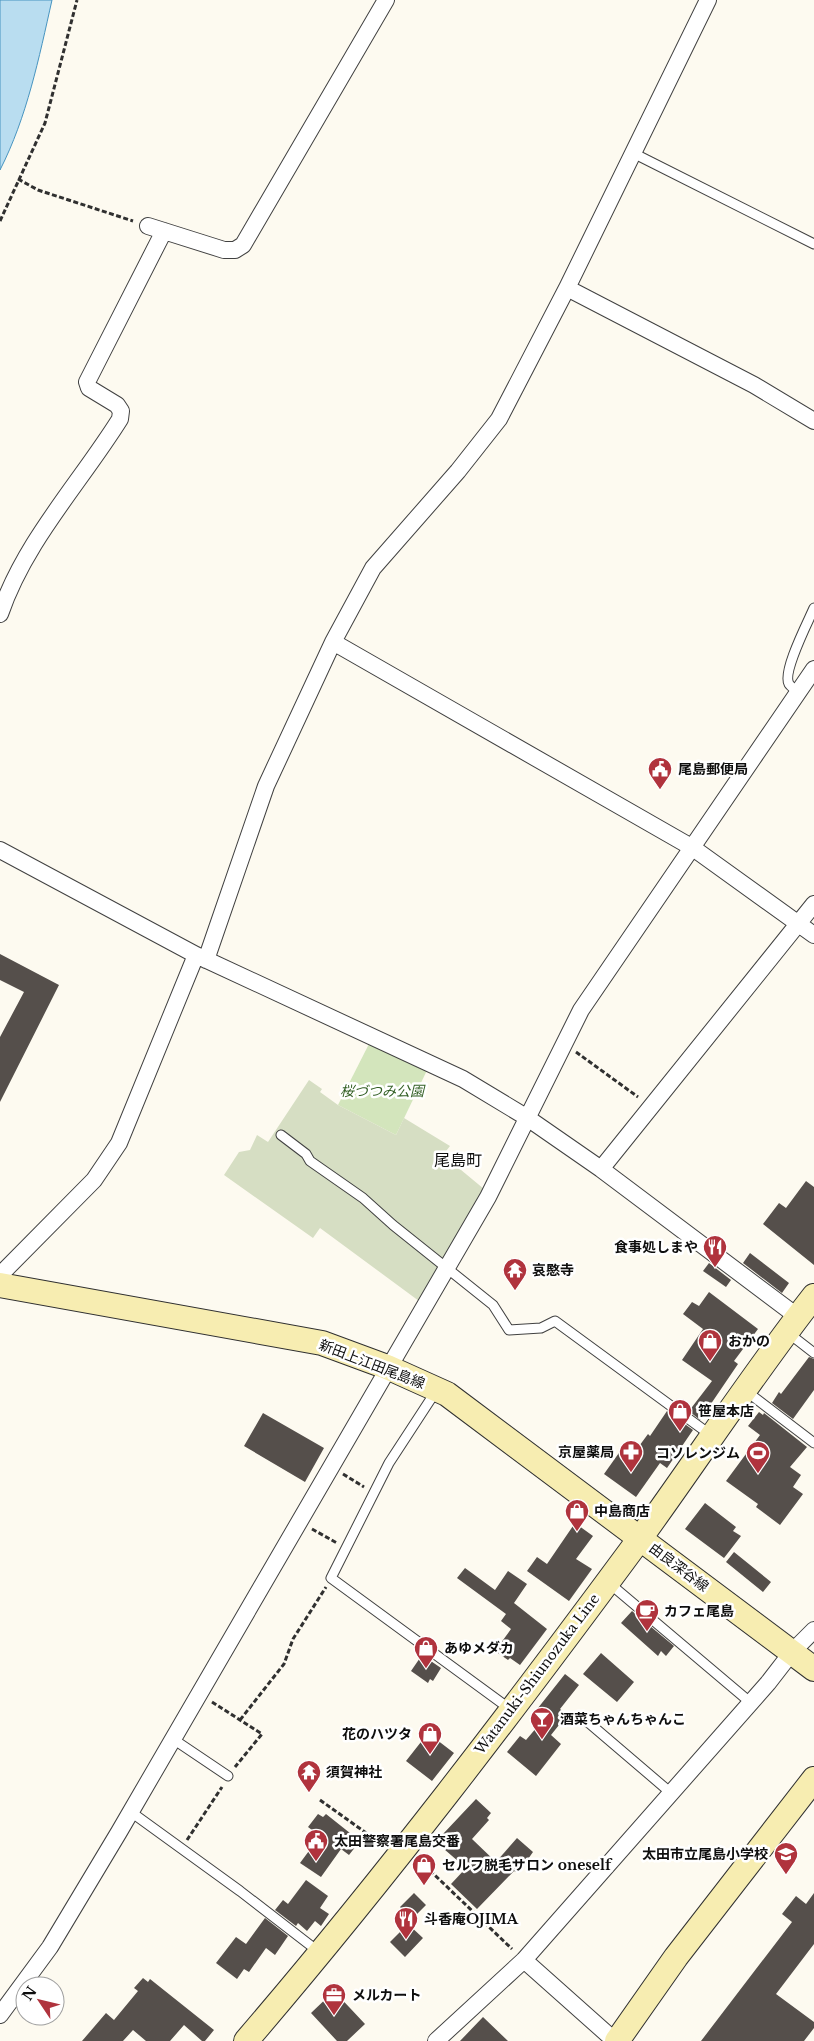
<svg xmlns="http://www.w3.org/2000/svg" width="814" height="2041" viewBox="0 0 814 2041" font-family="'Libre Baskerville','Noto Sans JP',serif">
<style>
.green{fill:#d3e5bc}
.cemetery{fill:#d6dec3}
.water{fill:#b9ddf0;stroke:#4794c0}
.building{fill:#554f4b}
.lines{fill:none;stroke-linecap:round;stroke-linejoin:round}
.lane-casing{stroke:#414141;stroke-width:11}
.street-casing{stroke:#414141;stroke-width:18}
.secondary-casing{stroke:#303030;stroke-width:26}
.path{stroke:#303030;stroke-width:3;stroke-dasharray:5 2.5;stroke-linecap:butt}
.lane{stroke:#fff;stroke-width:9}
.street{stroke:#fff;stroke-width:16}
.secondary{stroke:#f7edb1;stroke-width:24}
.labels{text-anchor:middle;stroke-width:5;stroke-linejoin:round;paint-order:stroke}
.poi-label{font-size:14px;font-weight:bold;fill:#0e0e0e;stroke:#fff;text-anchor:start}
.park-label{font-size:14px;font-style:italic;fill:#325f24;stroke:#fff}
.street-label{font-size:14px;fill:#0e0e0e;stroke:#fff}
.quarter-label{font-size:16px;fill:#0e0e0e;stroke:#fff}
</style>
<rect width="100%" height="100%" fill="#fdfaf0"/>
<path class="green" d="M372 1038 430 1064 396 1135 338 1105Z"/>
<path class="cemetery" d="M309 1080 322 1089 320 1092 338 1105 396 1135 404 1118 450 1146 443 1155 484 1189 419 1301 320 1228 313 1238 224 1175 239 1152 250 1150 257 1135 268 1142Z"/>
<path class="water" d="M0 0H52C39 58 27 117 0 170Z"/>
<path class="building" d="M0 954 59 985 0 1102V1037L24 992 0 980Z
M806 1181 814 1187V1265L763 1224 779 1203 786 1208Z
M750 1253 789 1283 782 1293 743 1263Z
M709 1263 731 1280 726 1287 703 1271Z
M709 1292 758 1329 734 1361 738 1364 700 1420 689 1411 712 1381 682 1360 703 1329 683 1314 692 1302 699 1306Z
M809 1357 814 1359V1390L793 1419 772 1403 779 1392 781 1394Z
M667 1411 693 1430 667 1468 660 1463 636 1497 604 1474 621 1450 631 1457 648 1434 650 1436Z
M759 1412 763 1415 764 1413 807 1447 790 1467 801 1475 793 1487 803 1494 780 1525 756 1507 758 1504 726 1481 760 1435 748 1426Z
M263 1413 324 1448 305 1482 244 1446Z
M705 1503 736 1527 733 1531 741 1536 724 1558 685 1529Z
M575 1523 593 1536 576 1559 592 1569 569 1601 527 1571 537 1557 547 1564Z
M734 1552 771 1582 763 1592 726 1562Z
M465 1568 495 1590 508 1571 527 1584 514 1603 547 1629 520 1665 510 1658 508 1660 495 1651 511 1629 501 1621 506 1614 457 1578Z
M632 1611 674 1646 666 1656 661 1651 658 1656 621 1623Z
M601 1653 634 1682 617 1702 583 1674Z
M422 1655 441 1668 433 1681 430 1679 428 1683 411 1671Z
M565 1674 579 1685 560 1709 567 1715 551 1735 561 1744 536 1776 507 1752 520 1736 526 1740 543 1720 534 1713Z
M428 1733 454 1753 432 1781 406 1761Z
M476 1799 491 1813 487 1818 489 1820 472 1839 496 1862 517 1838 533 1852 521 1869 520 1868 516 1872 514 1871 477 1909 451 1884 466 1868 437 1843 443 1834Z
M318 1814 323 1817 326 1814 360 1841 349 1855 341 1849 321 1877 300 1863 320 1836 308 1827Z
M306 1880 328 1896 320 1908 329 1914 321 1926 315 1921 307 1931 298 1923 296 1926 275 1910 283 1900 288 1904Z
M414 1893 426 1905 412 1919 400 1907Z
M814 1893V1944L776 1994 814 2022V2028L804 2041H701L792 1922 782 1914 796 1896 806 1904Z
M265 1918 288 1936 275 1955 266 1948 249 1972 244 1969 237 1979 216 1963 236 1937 246 1944Z
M408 1924 423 1938 405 1957 390 1942Z
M143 1978 148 1982 150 1979 214 2030 205 2041H202L184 2025 170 2041H146L133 2030 123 2041H82L106 2013 114 2020 138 1991 134 1988Z
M334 1991 365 2024 347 2041H337L311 2013Z
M483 2017 508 2041H460Z"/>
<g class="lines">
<g class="lane-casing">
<path id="lane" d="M633 153 814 244
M798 692C796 690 791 687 789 684 782 672 808 622 814 608
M281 1135 306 1154 310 1161 363 1198 393 1225 493 1305 509 1330 541 1328 555 1321 712 1436
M787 1332 814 1353
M436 1391 389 1463 331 1578 510 1709
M746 1391 814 1443
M609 1583 751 1703
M582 1717 671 1793
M173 1739 228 1776
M131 1812 240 1891 319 1952"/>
</g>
<g class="street-casing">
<path id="street" d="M148 226 224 250H235L243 245 386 0
M567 288 754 385 814 421
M0 614C25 541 80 483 120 419L121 411 117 405 89 388 87 382 164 231
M333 642 693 848 814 935
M0 850 196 955 463 1079 526 1117 601 1169 798 1317
M206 960 266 786 333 642 373 568 458 471 499 419 567 288 708 0
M601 1169 814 904
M0 1275 94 1180 119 1143 196 955
M524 1960 615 2041
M0 2015 50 1947 119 1832 488 1197 581 1010 814 669
M436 2041 524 1960 768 1683 792 1652 814 1630"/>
</g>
<g class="secondary-casing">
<path id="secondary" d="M0 1285 322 1343 387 1367 447 1394 814 1669
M246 2041C385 1879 514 1709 641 1537 699 1457 753 1374 814 1296
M617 2041 676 1957 814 1779"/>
</g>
<path class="path" d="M18 179 38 190 133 221
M0 221 45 123 77 0
M576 1052 638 1097
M343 1474 364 1487
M312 1529 337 1543
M212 1702 262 1734 235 1767
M240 1720 284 1664 293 1639 326 1587
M320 1800 383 1845
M187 1840 222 1787
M419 1860 512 1949"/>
<use href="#lane" class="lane"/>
<use href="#street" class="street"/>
<use href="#secondary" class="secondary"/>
</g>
<defs>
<g id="civic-pin" transform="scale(1.25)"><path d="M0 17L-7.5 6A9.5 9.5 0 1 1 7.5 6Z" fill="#b0333d" stroke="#fff"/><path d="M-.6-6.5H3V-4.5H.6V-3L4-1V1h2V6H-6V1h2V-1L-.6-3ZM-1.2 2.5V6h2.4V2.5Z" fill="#fff"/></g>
<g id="restaurant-pin" transform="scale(1.25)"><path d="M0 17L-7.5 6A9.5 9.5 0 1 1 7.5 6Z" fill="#b0333d" stroke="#fff"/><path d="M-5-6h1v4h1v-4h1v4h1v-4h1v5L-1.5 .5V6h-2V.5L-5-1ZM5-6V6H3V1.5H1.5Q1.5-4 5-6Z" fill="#fff"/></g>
<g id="temple-pin" transform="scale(1.25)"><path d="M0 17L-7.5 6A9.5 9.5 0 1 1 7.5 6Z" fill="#b0333d" stroke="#fff"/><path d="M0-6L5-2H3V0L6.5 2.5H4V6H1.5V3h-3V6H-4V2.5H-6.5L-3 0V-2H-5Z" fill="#fff"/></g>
<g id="shop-pin" transform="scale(1.25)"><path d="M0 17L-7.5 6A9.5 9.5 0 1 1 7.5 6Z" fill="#b0333d" stroke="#fff"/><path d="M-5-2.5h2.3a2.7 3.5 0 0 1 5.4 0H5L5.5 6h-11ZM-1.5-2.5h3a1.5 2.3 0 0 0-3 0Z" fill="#fff"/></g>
<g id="pharmacy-pin" transform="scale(1.25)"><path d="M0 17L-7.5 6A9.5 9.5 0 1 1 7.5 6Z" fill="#b0333d" stroke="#fff"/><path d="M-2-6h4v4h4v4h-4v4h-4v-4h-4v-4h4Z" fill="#fff"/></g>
<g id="stadium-pin" transform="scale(1.25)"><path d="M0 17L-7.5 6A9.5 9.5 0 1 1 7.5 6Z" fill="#b0333d" stroke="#fff"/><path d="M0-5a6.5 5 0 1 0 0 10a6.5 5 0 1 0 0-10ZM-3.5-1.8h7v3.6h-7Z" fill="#fff"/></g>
<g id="cafe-pin" transform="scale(1.25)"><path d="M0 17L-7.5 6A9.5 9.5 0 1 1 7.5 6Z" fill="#b0333d" stroke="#fff"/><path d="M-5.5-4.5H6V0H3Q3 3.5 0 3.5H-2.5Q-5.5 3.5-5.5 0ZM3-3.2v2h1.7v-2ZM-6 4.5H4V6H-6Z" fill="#fff"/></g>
<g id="bar-pin" transform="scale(1.25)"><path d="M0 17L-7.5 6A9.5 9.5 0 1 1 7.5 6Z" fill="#b0333d" stroke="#fff"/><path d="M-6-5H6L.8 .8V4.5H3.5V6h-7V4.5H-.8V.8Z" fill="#fff"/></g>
<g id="school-pin" transform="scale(1.25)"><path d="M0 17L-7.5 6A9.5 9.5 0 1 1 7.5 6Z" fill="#b0333d" stroke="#fff"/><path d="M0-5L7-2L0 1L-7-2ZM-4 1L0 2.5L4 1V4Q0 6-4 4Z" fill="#fff"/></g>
<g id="office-pin" transform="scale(1.25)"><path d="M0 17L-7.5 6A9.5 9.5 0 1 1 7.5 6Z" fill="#b0333d" stroke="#fff"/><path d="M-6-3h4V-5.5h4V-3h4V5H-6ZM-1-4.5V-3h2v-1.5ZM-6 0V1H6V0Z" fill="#fff"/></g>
</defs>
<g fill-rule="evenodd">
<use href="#civic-pin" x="660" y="769"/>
<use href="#restaurant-pin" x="715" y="1247"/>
<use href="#temple-pin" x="515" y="1270"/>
<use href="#shop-pin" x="710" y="1341"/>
<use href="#shop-pin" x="680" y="1411"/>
<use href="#pharmacy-pin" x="631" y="1452"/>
<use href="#stadium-pin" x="758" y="1453"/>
<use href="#shop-pin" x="577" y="1511"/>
<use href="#cafe-pin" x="647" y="1611"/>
<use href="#shop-pin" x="426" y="1648"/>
<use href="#bar-pin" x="542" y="1719"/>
<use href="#shop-pin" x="430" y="1734"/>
<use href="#temple-pin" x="309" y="1772"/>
<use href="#civic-pin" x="316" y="1841"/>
<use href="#school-pin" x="786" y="1854"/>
<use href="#shop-pin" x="424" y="1865"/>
<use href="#restaurant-pin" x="406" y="1919"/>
<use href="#office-pin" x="334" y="1995"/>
</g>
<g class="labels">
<g class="poi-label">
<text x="678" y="774">尾島郵便局</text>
<text x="698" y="1252" text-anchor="end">食事処しまや</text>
<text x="532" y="1275">哀愍寺</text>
<text x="728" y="1346">おかの</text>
<text x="698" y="1416">笹屋本店</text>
<text x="614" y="1457" text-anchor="end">京屋薬局</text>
<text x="740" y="1458" text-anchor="end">コソレンジム</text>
<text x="594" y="1516">中島商店</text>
<text x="664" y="1616">カフェ尾島</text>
<text x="444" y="1653">あゆメダカ</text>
<text x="560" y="1724">酒菜ちゃんちゃんこ</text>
<text x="412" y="1739" text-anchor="end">花のハツタ</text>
<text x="326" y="1777">須賀神社</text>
<text x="334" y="1846">太田警察署尾島交番</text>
<text x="768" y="1859" text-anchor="end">太田市立尾島小学校</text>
<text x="442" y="1870">セルフ脱毛サロン oneself</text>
<text x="424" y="1924">斗香庵OJIMA</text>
<text x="352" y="2000">メルカート</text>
</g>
<g class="park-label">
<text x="382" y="1096">桜づつみ公園</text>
</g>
<g class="street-label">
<text transform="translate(372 1364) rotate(21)" y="5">新田上江田尾島線</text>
<text transform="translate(679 1567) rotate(37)" y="5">由良深谷線</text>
<text transform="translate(537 1674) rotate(-53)" y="5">Watanuki-Shiunozuka Line</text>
</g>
<g class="quarter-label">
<text x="458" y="1166">尾島町</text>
</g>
</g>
<g transform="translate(40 2001) rotate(305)"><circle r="24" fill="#ffffff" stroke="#9f9f9f"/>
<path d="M0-4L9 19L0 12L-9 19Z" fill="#b0333d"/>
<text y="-8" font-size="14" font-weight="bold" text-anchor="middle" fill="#0e0e0e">N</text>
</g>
</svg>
